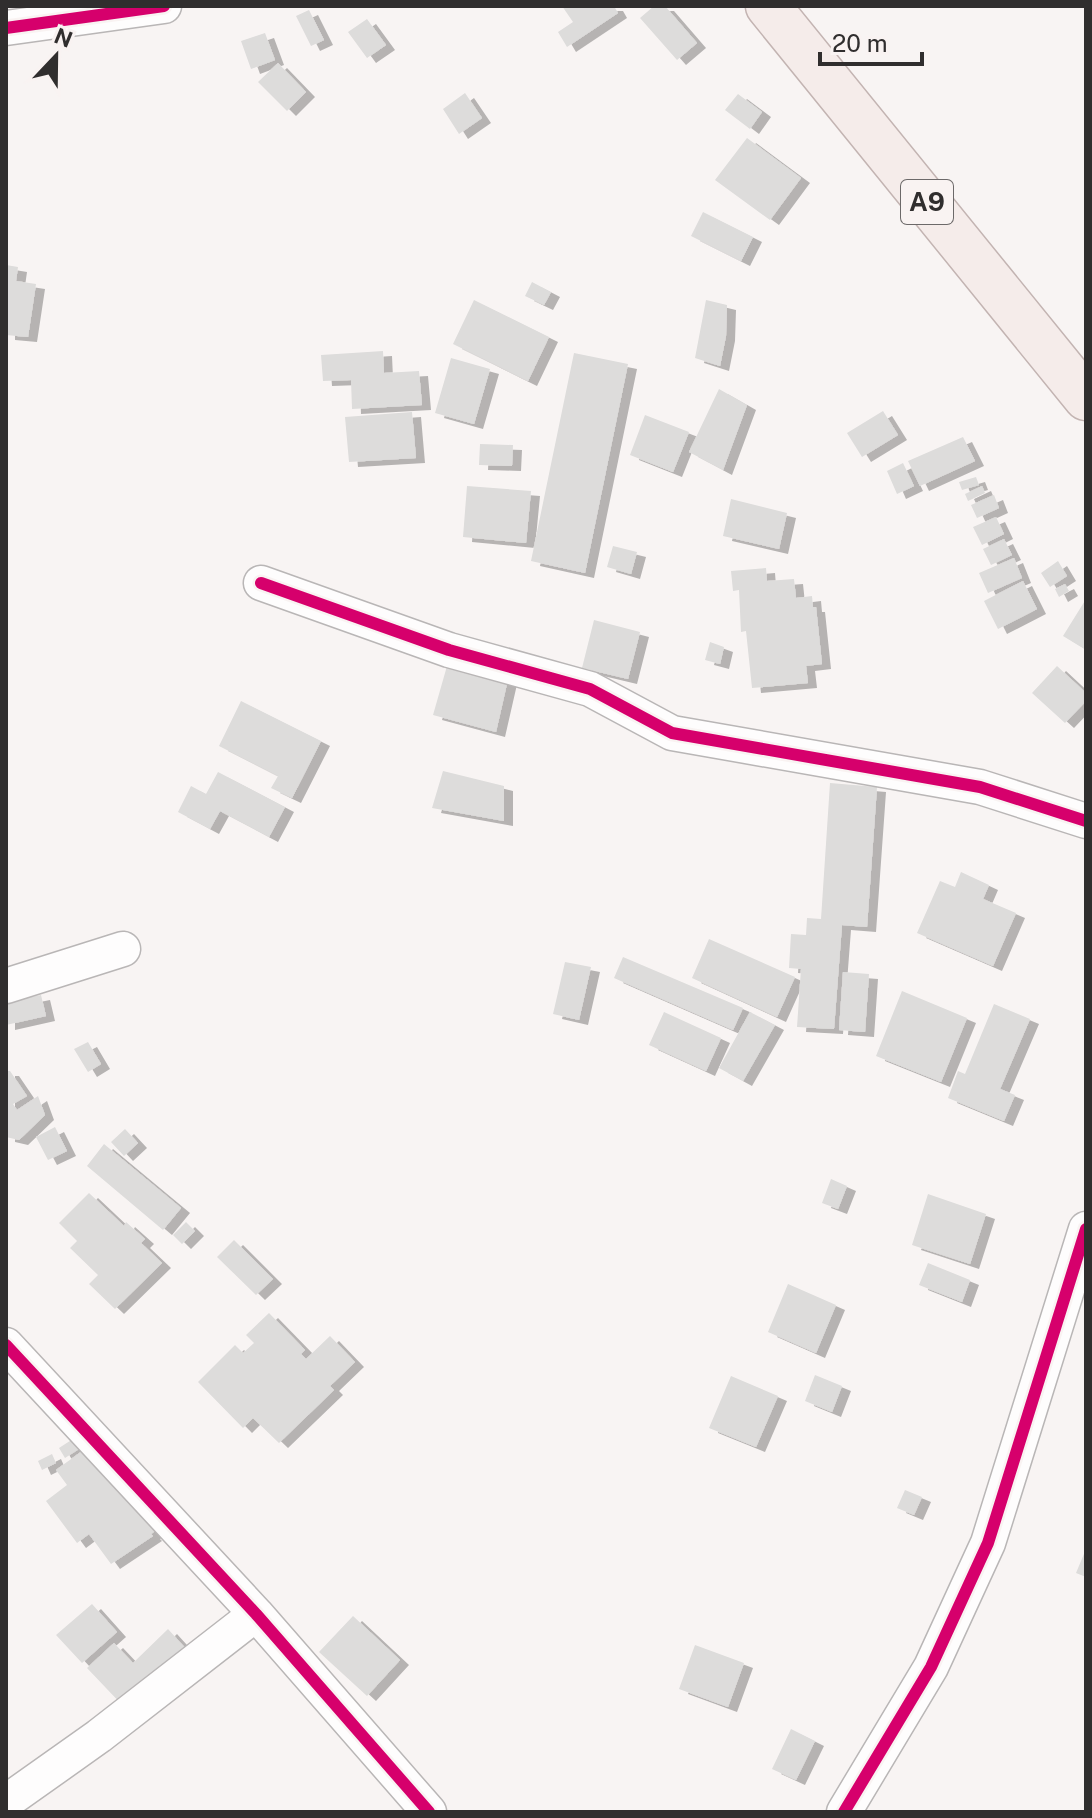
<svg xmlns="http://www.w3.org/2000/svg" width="1092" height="1818" viewBox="0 0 1092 1818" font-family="'Public Sans',sans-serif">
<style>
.building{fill:#dddcdb;filter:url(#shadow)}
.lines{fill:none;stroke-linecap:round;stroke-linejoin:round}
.minor-casing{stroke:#b9b6b6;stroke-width:37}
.major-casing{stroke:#c3b4b2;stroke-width:47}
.minor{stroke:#fefdfd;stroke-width:34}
.major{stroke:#f5ecea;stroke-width:44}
.cycleway-casing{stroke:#f9f3f2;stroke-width:17}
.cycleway{stroke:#d6006c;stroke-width:12}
.labels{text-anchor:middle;stroke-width:6;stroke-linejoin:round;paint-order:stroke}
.shield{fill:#f9f3f2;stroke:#6c6969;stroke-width:2}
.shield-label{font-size:26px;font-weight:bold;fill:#302e2e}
</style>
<defs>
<filter id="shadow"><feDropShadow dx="9" dy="5" stdDeviation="0" flood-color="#0004"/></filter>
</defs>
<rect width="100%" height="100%" fill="#f8f4f3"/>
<path class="building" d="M562 6H614L618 13 567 47 558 32 573 22Z
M654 6H665L697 43 677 60 640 18Z
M309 10 324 40 311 46 296 16Z
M367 19 386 45 367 58 348 32Z
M265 33 275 60 251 69 241 41Z
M278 63 306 92 287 111 258 82Z
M465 93 482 118 459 134 443 109Z
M738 94 762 112 750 129 725 110Z
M747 138 801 178 770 220 715 180Z
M703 212 753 237 741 261 691 236Z
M6 265 18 267 16 281 36 284 28 337 6 335Z
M532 282 551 292 544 305 525 296Z
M474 300 549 337 528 381 453 344Z
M706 300 727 305 726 336 720 366 695 358Z
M383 351 384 373 419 371 422 405 352 409 351 380 323 381 321 355Z
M574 353 628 364 585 573 531 561Z
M451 358 490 369 474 424 435 413Z
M719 389 747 405 723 470 689 452Z
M883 411 898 435 862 457 847 433Z
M412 412 416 458 349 462 345 417Z
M645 415 689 432 673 472 630 455Z
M963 437 975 461 920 486 908 461Z
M480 444 513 445 512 466 479 465Z
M903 463 914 486 897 494 887 471Z
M976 477 979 485 962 490 959 482Z
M467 486 531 491 526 543 463 537Z
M982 486 985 493 968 501 965 494Z
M994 495 999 508 977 518 971 505Z
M731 499 787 513 779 549 723 536Z
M996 517 1004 534 982 545 973 527Z
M1004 539 1012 555 991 565 983 549Z
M613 546 637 552 631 574 607 567Z
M1014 558 1022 578 988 593 979 573Z
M1058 561 1067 576 1050 587 1041 573Z
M766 568 767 581 794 579 796 598 812 596 813 607H816L822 664 806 666 808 683 752 688 746 631 741 632 739 590 733 591 731 571Z
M1023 581 1037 609 998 629 984 601Z
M1065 584 1069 591 1059 597 1055 589Z
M1086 599V650L1063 636Z
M594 620 640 632 628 679 582 668Z
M710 642 724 647 720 664 705 660Z
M449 659 509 675 496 732 433 715Z
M1057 666 1086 693V701L1065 723 1032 693Z
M241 701 321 741 292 798 271 788 278 776 219 746Z
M443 771 504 786V821L432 808Z
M218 772 285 807 269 837 220 811 210 829 178 812 191 786 206 794Z
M830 783 877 787 867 927 842 925 834 1029 797 1027 801 969 789 968 791 934 806 935 807 918 821 919Z
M961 872 989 885 983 899 1016 913 993 966 917 933 940 881 955 887Z
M709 939 795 977 777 1017 692 978Z
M623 957 743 1008 733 1030 614 978Z
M565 962 591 967 579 1020 553 1014Z
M843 972 869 974 865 1032 839 1030Z
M902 991 967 1018 941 1082 876 1056Z
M41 995 46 1016 6 1025V1002Z
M994 1004 1030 1019 1000 1089 1015 1095 1004 1121 948 1098 958 1071 965 1074Z
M664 1012 721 1038 706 1071 649 1045Z
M750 1012 775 1025 743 1081 719 1068Z
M88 1042 101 1064 88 1072 74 1049Z
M6 1071H10L27 1096 13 1104 17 1110 38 1096 45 1115 19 1140 6 1137Z
M55 1127 67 1151 48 1160 36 1137Z
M125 1129 138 1143 124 1156 111 1142Z
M104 1144 181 1208 163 1230 87 1166Z
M831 1179 847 1186 838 1209 822 1203Z
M89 1193 124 1226 126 1222 145 1239 141 1243 162 1263 115 1309 89 1284 98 1275 70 1248 77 1241 59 1223Z
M928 1194 986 1214 970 1264 912 1245Z
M186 1222 195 1231 182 1244 173 1235Z
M234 1240 273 1279 256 1295 217 1257Z
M928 1263 970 1280 962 1302 919 1285Z
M788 1284 836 1305 816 1353 768 1332Z
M269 1313 305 1350 301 1354 306 1359 330 1336 355 1362 330 1386 334 1390 279 1443 253 1418 243 1428 198 1382 235 1345 243 1353 254 1343 246 1335Z
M815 1375 842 1386 832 1412 805 1401Z
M731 1376 778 1396 756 1447 709 1428Z
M76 1437 82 1447 65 1458 59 1448Z
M89 1446 159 1528 151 1534 153 1536 111 1564 89 1534 77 1543 46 1501 67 1485 56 1470Z
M52 1454 56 1463 42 1470 38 1461Z
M905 1490 922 1497 914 1515 897 1508Z
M1086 1549V1577L1076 1573Z
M92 1604 117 1632 82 1663 56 1635Z
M353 1616 400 1660 367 1696 319 1652Z
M168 1629 187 1650 125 1708 87 1668 114 1643 133 1663Z
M695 1645 744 1663 728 1707 679 1689Z
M791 1729 815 1741 796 1780 772 1769Z"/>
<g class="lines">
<g class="minor-casing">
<path id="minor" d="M6 28 164 6
M261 583 449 650 590 689 672 733 980 787 1086 821
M6 986 123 949
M6 1345 256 1614 429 1812
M6 1802 99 1736 256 1614
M844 1812 931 1667 988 1543 1086 1229"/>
</g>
<g class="major-casing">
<path id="major" d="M768 6 1086 398"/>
</g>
<use href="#minor" class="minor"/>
<use href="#major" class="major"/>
<g class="cycleway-casing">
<path id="cycleway" d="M6 28 164 6
M261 583 449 650 590 689 672 733 980 787 1086 821
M6 1345 256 1614 429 1812
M844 1812 931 1667 988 1543 1086 1229"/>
</g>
<use href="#cycleway" class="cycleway"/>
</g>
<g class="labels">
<rect class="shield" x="901" y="180" width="52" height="44" rx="6"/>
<g class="shield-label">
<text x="927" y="211">A9</text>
</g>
</g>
<rect width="1092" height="1818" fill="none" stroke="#302e2e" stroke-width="16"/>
<g transform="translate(56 56) rotate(22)" stroke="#f9f3f2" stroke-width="6" paint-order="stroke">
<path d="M0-6L14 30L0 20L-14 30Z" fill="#302e2e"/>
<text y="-12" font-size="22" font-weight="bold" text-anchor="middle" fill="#302e2e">N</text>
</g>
<path d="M820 52v12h102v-12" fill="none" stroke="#302e2e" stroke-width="4"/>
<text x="832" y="52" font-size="24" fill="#302e2e" stroke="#f9f3f2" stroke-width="6" paint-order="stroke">20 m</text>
</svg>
